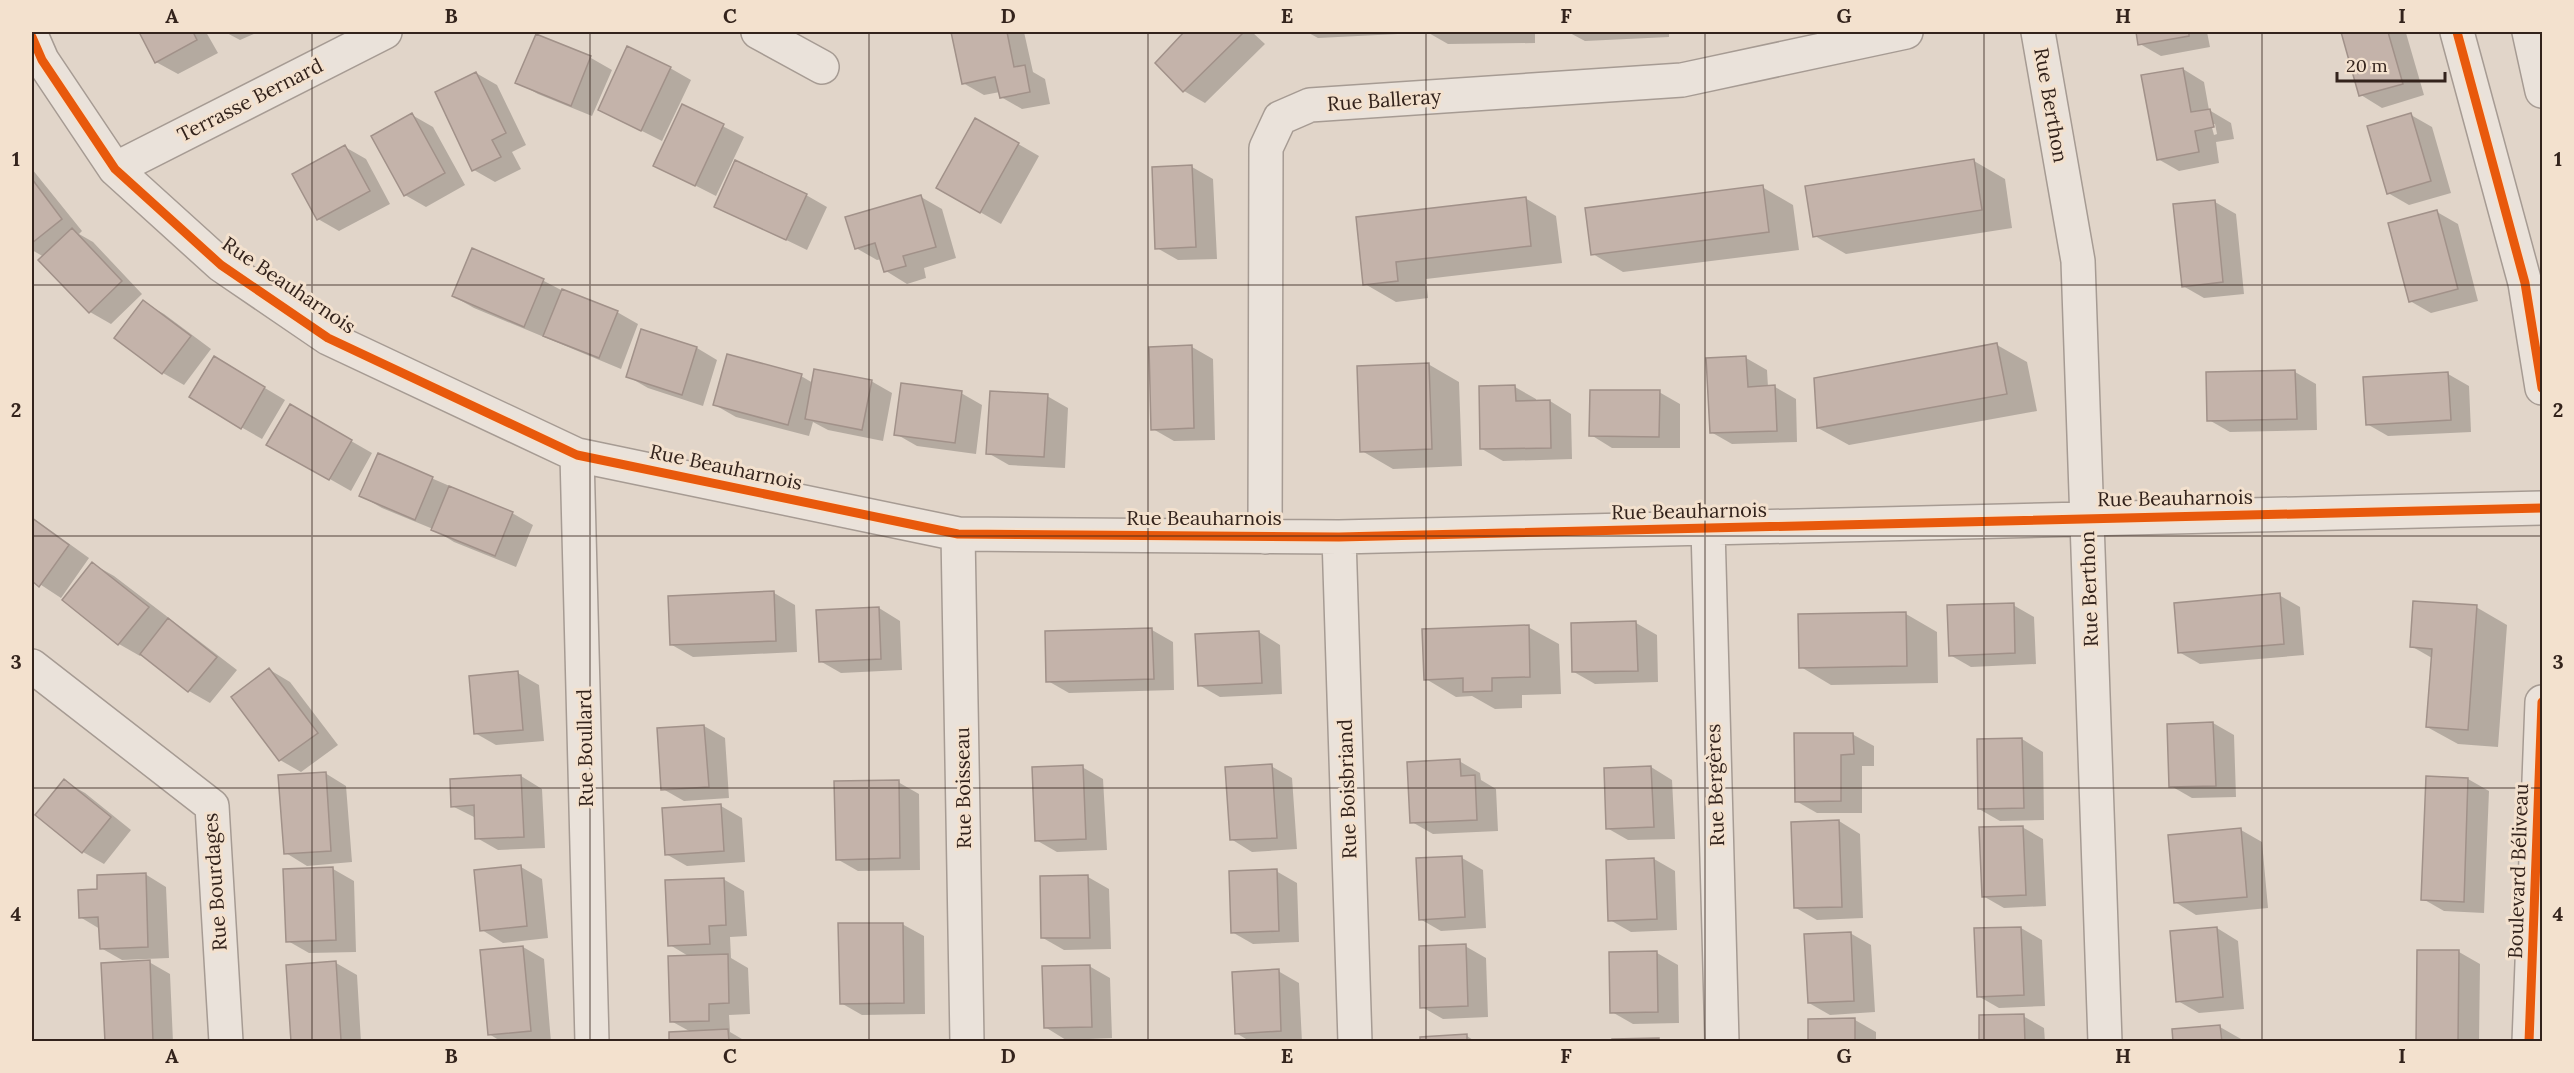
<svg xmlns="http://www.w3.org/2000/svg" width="2574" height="1073" viewBox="0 0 2574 1073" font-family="Lora,serif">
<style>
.shadow{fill:#0003;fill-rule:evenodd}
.building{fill:#c4b3aa;stroke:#a19189;stroke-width:1.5}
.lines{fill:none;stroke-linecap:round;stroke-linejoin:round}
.minor-casing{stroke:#a69b93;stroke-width:36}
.minor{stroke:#eae2da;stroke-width:33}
.cycleway-casing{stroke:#f3e1ce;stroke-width:13}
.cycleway{stroke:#e8590c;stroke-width:9}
.grid{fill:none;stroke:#33231c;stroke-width:1.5;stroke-opacity:0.55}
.labels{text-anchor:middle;stroke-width:6;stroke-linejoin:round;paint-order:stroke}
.street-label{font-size:20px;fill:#33231c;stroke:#f3e1ce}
.neatline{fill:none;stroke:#33231c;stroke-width:2}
.grid-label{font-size:20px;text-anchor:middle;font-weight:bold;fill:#33231c}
</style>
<rect width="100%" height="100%" fill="#e1d5c9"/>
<path class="shadow" d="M141 32H206L218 53 178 74 156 62Z
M225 32H258L240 40Z
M953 32H1024L1033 72 1045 79 1050 104 1022 109 1001 97 1000 92 984 95 963 83Z
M1187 32H1252L1265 44 1205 103 1184 91Z
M1307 32H1397L1398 34 1318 38Z
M1427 32H1535V43L1448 44Z
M1568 32H1669V37L1585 41Z
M2137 32H2207L2210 47 2161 56 2140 44Z
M2347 32 2406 33 2424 95 2382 108 2361 95 2343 33Z
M536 35 591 58 612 70 592 116 538 94 517 82Z
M670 68 691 80 662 141 600 110Z
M2183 69 2204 82 2209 110 2231 123 2234 139 2216 142 2219 163 2179 171 2158 159ZM2211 124H2215L2217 134 2214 135Z
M476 73 497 85 526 145 512 152 521 169 495 182 474 170Z
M683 106 744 137 716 196 655 165Z
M412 115 433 127 465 185 426 207 405 195Z
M2411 115 2432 127 2451 193 2409 205 2388 193Z
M976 120 1039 156 1001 224 938 188Z
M345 147 366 159 390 204 339 231 318 219Z
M1974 161 2005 179 2012 228 1846 254 1815 236Z
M1192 167 1213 179 1217 259 1178 260 1157 248Z
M32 169 82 231 79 234 93 242 142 294 111 324 90 312 44 257 32 250Z
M1762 187 1793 205 1799 250 1623 272 1593 254Z
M806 195 827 207 807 250 716 206Z
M921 197 942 209 956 258 924 268 926 278 907 284 886 271 882 259 877 260 856 248Z
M1525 198 1556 216 1562 263 1426 279 1428 298 1396 302 1365 284 1357 218Z
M2215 202 2236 214 2244 294 2204 298 2183 286Z
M2437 212 2458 224 2478 301 2431 313 2410 301Z
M473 250 544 281 563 291 617 312 638 324 621 369 474 308 453 296Z
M143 302 164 314 211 349 184 385 163 373Z
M1997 345 2027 362 2037 411 1849 445 1818 428Z
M1192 347 1213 359 1215 440 1174 441 1153 429Z
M697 348 717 360 703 406 648 388 627 376Z
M1746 358 1767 370 1768 387H1775L1796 399 1797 442 1732 444 1711 432Z
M1428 364 1459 382 1462 466 1393 469 1362 451Z
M235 370 285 400 262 439 241 427Z
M2295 372 2316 384 2317 430 2230 432 2209 420Z
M2448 374 2469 386 2471 432 2388 436 2367 424Z
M801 376 813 383 871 381 892 393 883 441 828 430 813 422 809 436 736 417 715 405Z
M1515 387 1536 399V402L1550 401 1571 414 1572 459 1503 461 1482 449Z
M1659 392 1680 404V448H1612L1591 435Z
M961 393 982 405 976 454 917 446 896 434Z
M1047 396 1068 408 1065 468 1009 465 988 453Z
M290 406 372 453 351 491 268 444Z
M378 455 512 513 533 525 516 567 454 542 433 529 382 508 361 496Z
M32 517 89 558 61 598 32 579Z
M93 564 114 576 237 670 210 703 189 691 142 654 140 656 119 644Z
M774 593 795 605 797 652 693 657 672 645Z
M2279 595 2300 607 2304 655 2200 664 2179 652Z
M2013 605 2034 617 2036 664 1971 667 1950 655Z
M2476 607 2507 625 2498 747 2458 744 2427 727 2432 658 2411 646Z
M879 608 900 621 902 670 841 673 820 661Z
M1906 614 1937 632 1938 683 1831 685 1801 667 1799 616Z
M1636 623 1657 635 1658 682 1595 684 1574 672Z
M1528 627 1559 644 1561 694 1522 695V708L1495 709 1472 696 1456 697 1426 679Z
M1152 630 1173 642 1174 690 1069 693 1048 681 1047 632Z
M1259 632 1280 645 1282 694 1220 697 1199 685Z
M270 670 290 682 338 745 301 772 280 760 233 697Z
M518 673 539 685 544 741 496 745 475 733Z
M2213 723 2234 735 2236 797 2192 798 2171 786 2168 725Z
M704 726 725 738 729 798 684 801 663 789 658 730Z
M1852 734 1874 746V766H1862V813H1817L1796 801Z
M2022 739 2043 752 2044 820 2000 821 1979 809Z
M1459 761 1480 773 1481 780 1496 789 1498 831 1433 834 1412 822Z
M1271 766 1292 778 1297 849 1252 852 1231 839Z
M1082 767 1103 779 1107 850 1057 852 1036 840Z
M1651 767 1672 780 1675 839 1628 840 1607 828 1605 769Z
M325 773 346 786 352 862 307 866 286 853Z
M521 776 542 789 545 848 498 850 477 838 476 818 452 806Z
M2468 779 2489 791 2484 913 2444 911 2423 899Z
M64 781 85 793 131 830 104 864 83 852Z
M898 782 919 794 920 870 858 871 837 859Z
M721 806 742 818 745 862 687 866 666 854Z
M1839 821 1860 834 1863 918 1817 920 1796 908Z
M2022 827 2043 839 2046 906 2004 908 1983 896Z
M2241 830 2262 842 2268 908 2196 915 2175 902Z
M1462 858 1483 870 1486 928 1441 931 1420 919Z
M1654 859 1675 871 1677 930 1631 932 1610 920Z
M521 867 542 879 548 938 503 943 482 930Z
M333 869 354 881 356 952 309 953 288 941Z
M1276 871 1297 883 1299 942 1253 944 1232 932Z
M145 874 166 887 169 958 122 960 101 948 100 929 80 917 99 891Z
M1088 877 1109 889 1111 949 1064 950 1043 938Z
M723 879 744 891 747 936 730 937 731 958 748 968 750 1014 729 1015 730 1032 747 1042H671L691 1032 671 1021 690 957 670 945Z
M902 924 924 936 925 1014 862 1015 841 1003Z
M2021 928 2042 940 2045 1006 1999 1008 1978 996Z
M2217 928 2238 941 2244 1009 2199 1013 2178 1001Z
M1850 933 1871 945 1875 1012 1830 1015 1809 1003Z
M1465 946 1486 958 1488 1017 1443 1019 1422 1007Z
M523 947 544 959 551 1042H502L489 1034Z
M2418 951 2459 952 2480 964 2479 1042H2417Z
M1657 953 1678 965 1679 1023 1633 1024 1612 1012Z
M149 962 170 974 173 1042H106Z
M336 963 357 975 361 1042H293Z
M1089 966 1110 978 1112 1038 1066 1040 1045 1027Z
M1278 971 1299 983 1302 1042H1251L1236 1033Z
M2023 1016 2044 1028 2045 1042H1981Z
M1855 1020 1876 1032V1042H1810Z
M2220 1027 2241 1039V1042H2174Z
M1467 1036 1476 1042H1421Z"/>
<path class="building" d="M139 32H193L197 40 155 63Z
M951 32H1007L1014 67 1025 65 1030 92 1000 98 995 77 962 84Z
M1184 32H1244L1183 92 1155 63Z
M1426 32H1514L1426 33Z
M2136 32H2189V36L2138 45Z
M2341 32H2388L2403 84 2359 96Z
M536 34 591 56 571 106 515 83Z
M627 46 671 67 641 131 598 110Z
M2183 68 2191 112 2210 109 2214 127 2195 131 2199 152 2157 160 2141 75Z
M476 72 506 133 492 140 501 157 472 171 435 92Z
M682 104 724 124 695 186 653 166Z
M412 113 445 173 404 196 371 136Z
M2411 113 2431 181 2387 194 2367 126Z
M975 118 1019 143 980 213 936 188Z
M345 145 370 191 317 220 292 174Z
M1974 159 1982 210 1813 237 1805 186Z
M735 160 807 194 786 240 714 207Z
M1192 165 1196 247 1155 249 1152 167Z
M32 179 62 219 32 243Z
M1763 185 1769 232 1591 255 1585 208Z
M921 195 936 247 903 256 906 266 884 272 875 243 855 249 845 217Z
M1526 197 1531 246 1396 262 1398 281 1363 285 1356 217Z
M2215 200 2223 282 2182 287 2173 204Z
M2437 210 2458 289 2409 302 2388 223Z
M72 228 122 281 89 313 38 260Z
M472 248 544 279 524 327 452 296Z
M562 289 618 311 599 358 543 336Z
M143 300 191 336 162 374 114 338Z
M641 329 697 347 682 395 626 377Z
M1997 343 2007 394 1817 428 1814 378Z
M1192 345 1194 428 1151 430 1149 347Z
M727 354 802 374 788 425 713 405Z
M214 356 265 387 241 429 189 397Z
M1746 356 1748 387 1775 385 1777 431 1710 433 1706 358Z
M1429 363 1432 449 1360 452 1357 366Z
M814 369 872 380 862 430 805 419Z
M2295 370 2297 419 2207 421 2206 372Z
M2448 372 2451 420 2366 425 2363 377Z
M901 383 962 391 955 443 894 435Z
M1515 385 1516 401 1550 400 1551 448 1480 449 1479 386Z
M1590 390H1660L1659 437 1589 436Z
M990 391 1048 394 1044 457 986 454Z
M290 404 352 440 329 480 266 445Z
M378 453 433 477 415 520 359 496Z
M449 486 513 512 495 556 431 530Z
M32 518 69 545 39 587 32 581Z
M92 562 149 607 118 645 62 600Z
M774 591 776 641 670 645 668 596Z
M2280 593 2284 644 2178 653 2174 603Z
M2413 601 2477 605 2468 730 2426 727 2432 649 2410 647Z
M2014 603 2015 653 1949 656 1947 605Z
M879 607 881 659 819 662 816 610Z
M1906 612 1907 666 1799 668 1798 614Z
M168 618 217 657 188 692 140 654Z
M1636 621 1638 671 1572 672 1571 623Z
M1529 625 1530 677 1492 678V691L1463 692V678L1424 680 1422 629Z
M1152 628 1154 679 1046 682 1045 631Z
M1259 631 1262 683 1198 686 1195 634Z
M269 668 318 733 279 761 231 697Z
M518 671 523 730 474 734 469 676Z
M2213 722 2216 786 2169 787 2167 724Z
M704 725 709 787 661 790 657 728Z
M1794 733H1853L1854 754 1841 755V801L1795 802Z
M2022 738 2024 808 1978 809 1977 739Z
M1460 759 1461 776 1475 775 1477 820 1410 823 1407 762Z
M1272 764 1277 838 1230 840 1225 767Z
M1083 765 1086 839 1035 841 1032 767Z
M1651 766 1654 827 1606 829 1604 768Z
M326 772 331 851 284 854 278 775Z
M521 775 524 837 475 839 474 805 451 807 450 779Z
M2426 776 2468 778 2464 902 2421 900Z
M64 779 111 817 82 853 35 815Z
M899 780 900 858 836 860 834 781Z
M721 804 724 851 665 855 662 808Z
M1839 820 1842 907 1794 908 1791 822Z
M2023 826 2026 895 1982 897 1979 827Z
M2241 828 2247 897 2174 903 2168 835Z
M1462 856 1465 917 1419 920 1416 858Z
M1654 858 1657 919 1608 921 1606 860Z
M521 865 527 926 480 931 474 870Z
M333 867 336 940 286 942 283 869Z
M1277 869 1279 931 1231 933 1229 871Z
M146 873 148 947 100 949 98 917 79 918 78 890 97 889V875Z
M1088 875 1090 938H1041L1040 876Z
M724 878 726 925 709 926 710 944 668 946 665 880Z
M838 923H903L904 1003 840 1004Z
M2021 927 2024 995 1977 997 1974 928Z
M2217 927 2223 997 2176 1002 2170 931Z
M1851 932 1854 1001 1808 1003 1804 934Z
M1466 944 1468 1006 1420 1008 1419 946Z
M523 946 531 1031 488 1035 480 950Z
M2417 950H2459L2458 1042H2416Z
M1657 951 1658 1012 1610 1013 1609 952Z
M728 954 729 1003 709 1004V1021L670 1022 668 956Z
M150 960 153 1042H105L101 963Z
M336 961 341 1040 291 1042 286 965Z
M1090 965 1092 1027 1044 1028 1042 966Z
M1279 969 1281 1031 1235 1034 1232 972Z
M2024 1014 2025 1042H1979V1015Z
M1855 1018V1042H1808V1019Z
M2220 1025 2222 1042H2173L2172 1029Z
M728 1029 729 1042H669V1032Z
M1467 1034V1042H1420V1037Z
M1659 1038V1042H1612V1039Z"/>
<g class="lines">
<g class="minor-casing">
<path id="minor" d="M758 32 822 67
M2038 32 2078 261 2105 1042
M2457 32 2525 283 2542 388
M2529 32 2542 91
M32 37 42 60 115 169 221 265 328 338 577 455 958 534 1339 537 2542 508
M115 169 385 32
M577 455 592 1042
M1708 528 1722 1042
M958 534 967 1042
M1265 537 1266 148 1280 118 1310 105 1682 80 1906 32
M1339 537 1355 1042
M32 666 212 806 226 1042
M2529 1042 2542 702"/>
</g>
<use href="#minor" class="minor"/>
<g class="cycleway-casing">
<path id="cycleway" d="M2457 32 2525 283 2542 388
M32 37 42 60 115 169 221 265 328 338 577 455 958 534 1339 537 2542 508
M2529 1042 2542 702"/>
</g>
<use href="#cycleway" class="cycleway"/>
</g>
<path class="grid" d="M312 32V1042M590 32V1042M869 32V1042M1148 32V1042M1426 32V1042M1705 32V1042M1984 32V1042M2262 32V1042M32 285H2542M32 536H2542M32 788H2542"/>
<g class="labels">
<g class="street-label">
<text transform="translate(250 100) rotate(-27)" y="7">Terrasse Bernard</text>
<text transform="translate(1384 100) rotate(-4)" y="7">Rue Balleray</text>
<text transform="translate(2051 105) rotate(80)" y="7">Rue Berthon</text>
<text transform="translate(289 285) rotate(34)" y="7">Rue Beauharnois</text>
<text transform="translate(726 467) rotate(12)" y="7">Rue Beauharnois</text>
<text transform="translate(2175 498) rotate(-1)" y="7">Rue Beauharnois</text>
<text transform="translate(1689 511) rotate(-1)" y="7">Rue Beauharnois</text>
<text x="1204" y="525">Rue Beauharnois</text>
<text transform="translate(2089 589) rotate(-92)" y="7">Rue Berthon</text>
<text transform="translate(585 748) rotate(-91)" y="7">Rue Boullard</text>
<text transform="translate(1715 785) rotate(-92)" y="7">Rue Bergères</text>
<text transform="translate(963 788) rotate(-91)" y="7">Rue Boisseau</text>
<text transform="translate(1347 789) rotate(-92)" y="7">Rue Boisbriand</text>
<text transform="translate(2518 871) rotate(-88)" y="7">Boulevard Béliveau</text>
<text transform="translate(215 882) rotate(-94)" y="7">Rue Bourdages</text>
</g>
</g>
<rect width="2574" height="1073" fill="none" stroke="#f3e1ce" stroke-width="66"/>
<path d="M2337 72v9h108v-9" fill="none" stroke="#33231c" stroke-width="3"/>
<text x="2346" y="72" font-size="18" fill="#33231c" stroke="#f3e1ce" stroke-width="4.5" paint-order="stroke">20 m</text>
<rect x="33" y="33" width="2508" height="1007" class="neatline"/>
<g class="grid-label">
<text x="172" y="23">A</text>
<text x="451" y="23">B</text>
<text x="730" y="23">C</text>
<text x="1008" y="23">D</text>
<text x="1287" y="23">E</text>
<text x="1566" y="23">F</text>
<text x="1844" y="23">G</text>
<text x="2123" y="23">H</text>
<text x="2402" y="23">I</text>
<text x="16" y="166">1</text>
<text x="2558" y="166">1</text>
<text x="16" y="417">2</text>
<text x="2558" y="417">2</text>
<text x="16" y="669">3</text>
<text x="2558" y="669">3</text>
<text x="16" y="921">4</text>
<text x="2558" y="921">4</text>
<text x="172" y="1063">A</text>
<text x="451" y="1063">B</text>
<text x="730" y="1063">C</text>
<text x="1008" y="1063">D</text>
<text x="1287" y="1063">E</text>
<text x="1566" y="1063">F</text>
<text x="1844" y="1063">G</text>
<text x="2123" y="1063">H</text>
<text x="2402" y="1063">I</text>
</g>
</svg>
